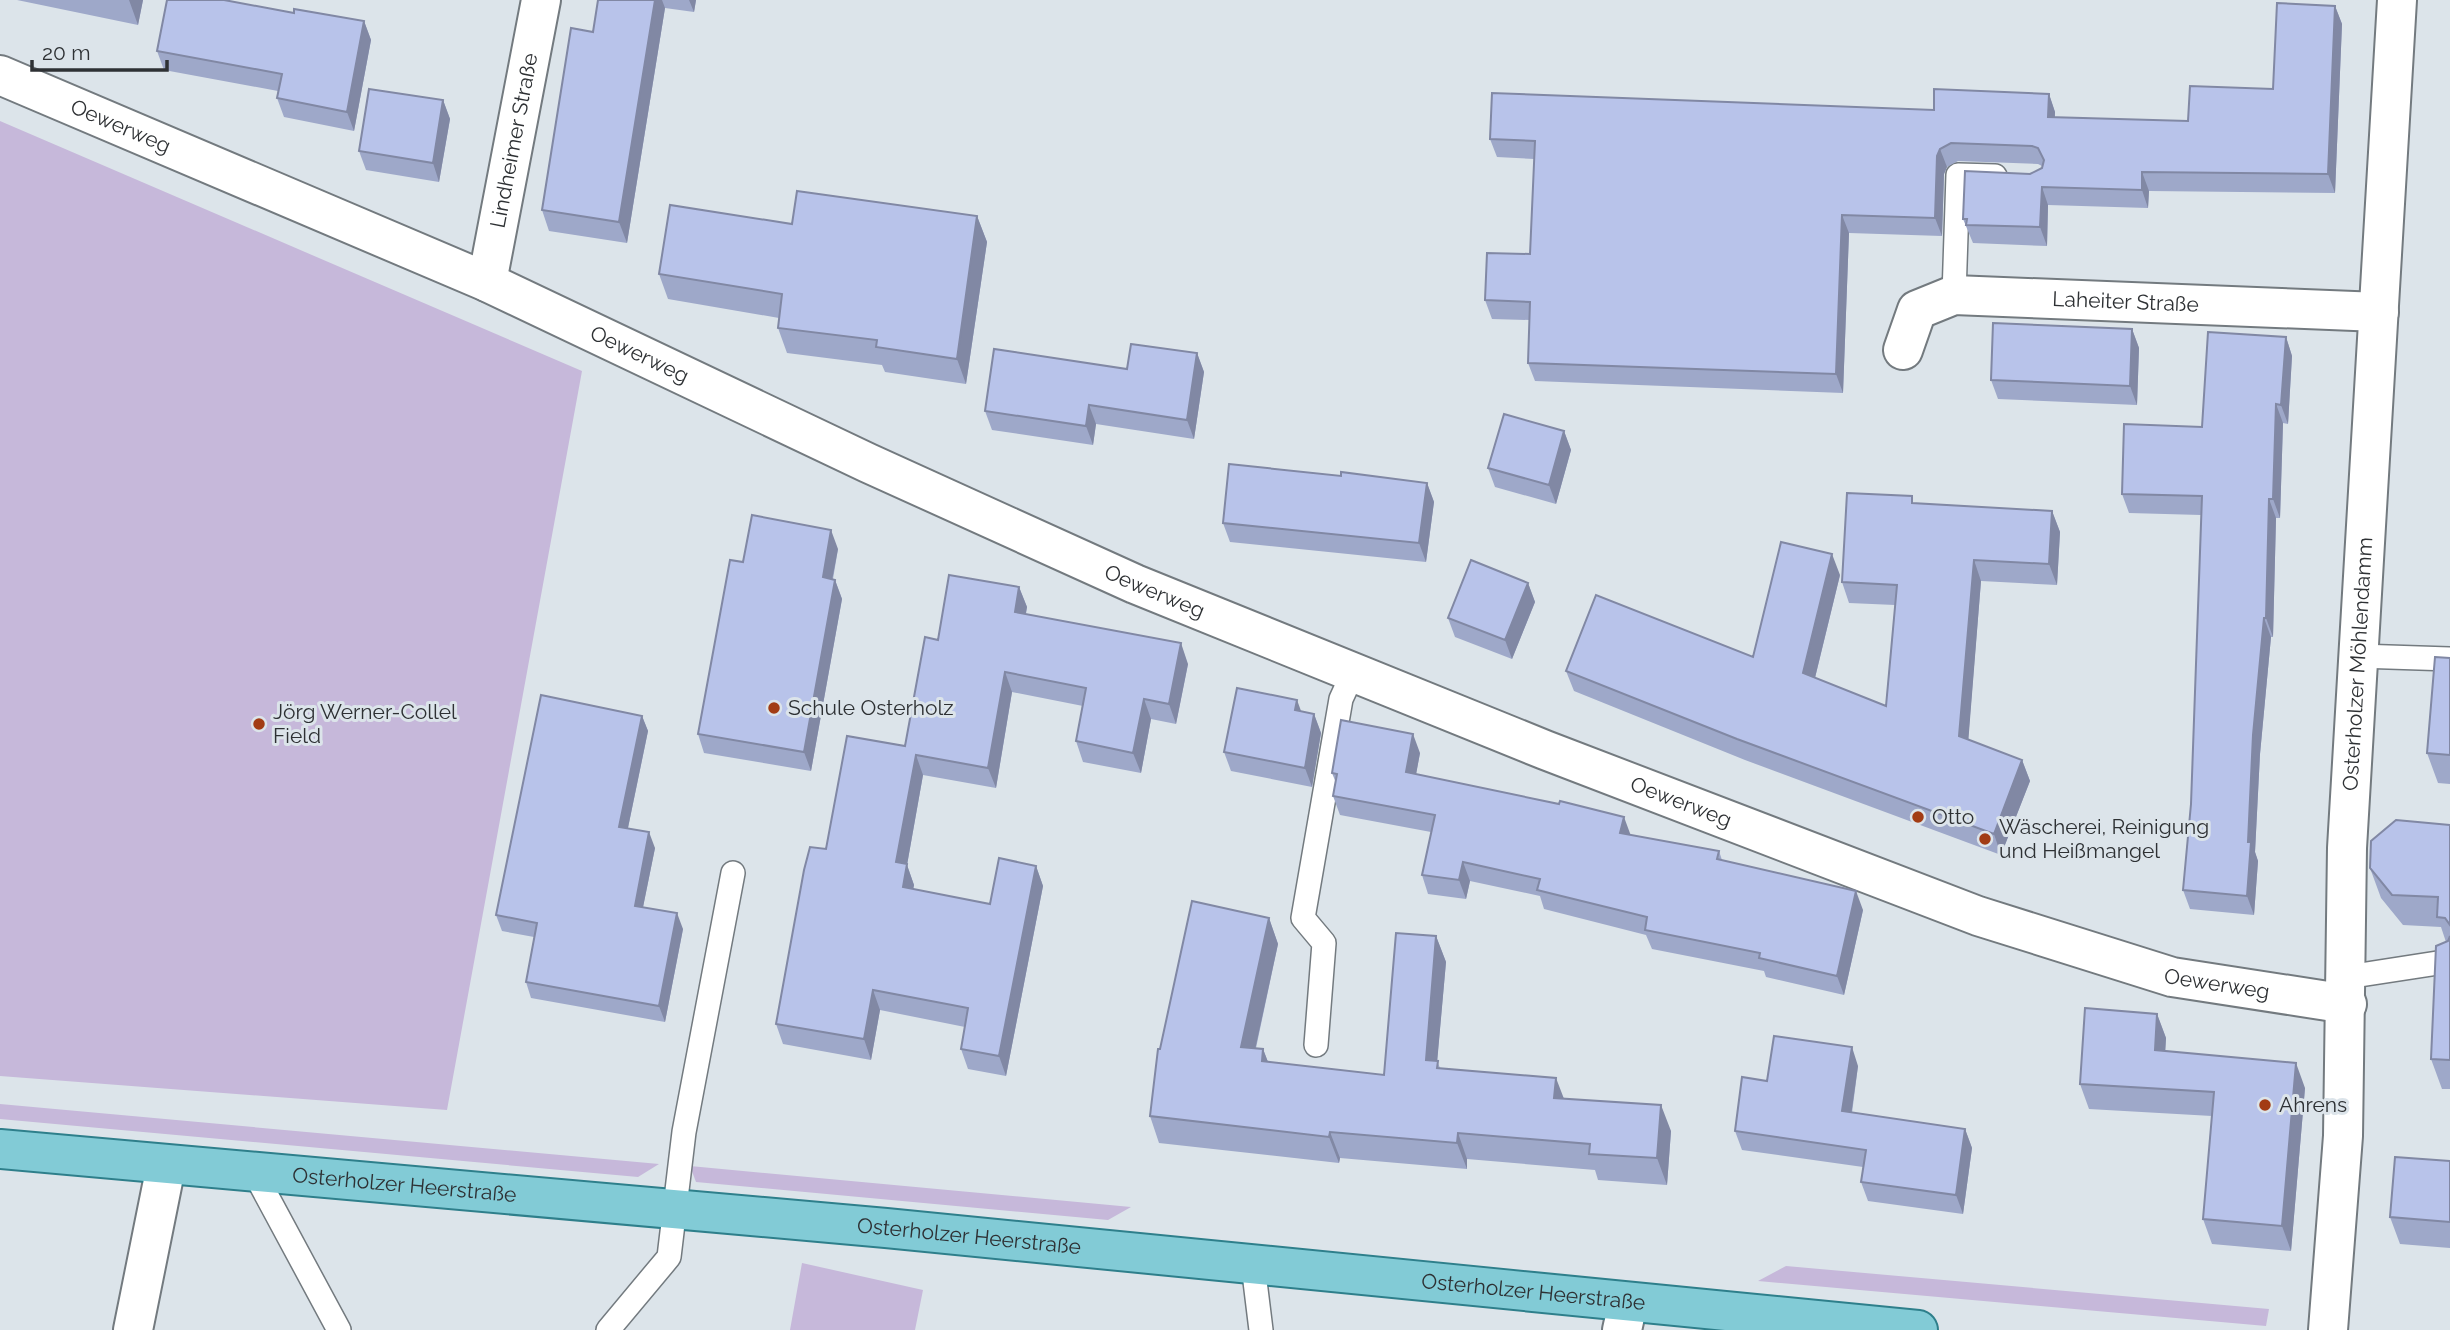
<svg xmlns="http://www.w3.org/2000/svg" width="2450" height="1330" viewBox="0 0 2450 1330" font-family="Raleway,sans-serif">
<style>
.green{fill:#c6b8da}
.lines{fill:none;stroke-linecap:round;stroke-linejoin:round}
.lane-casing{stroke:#737a7f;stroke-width:26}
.street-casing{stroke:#737a7f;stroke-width:42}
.secondary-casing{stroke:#737a7f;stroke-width:42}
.primary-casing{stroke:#2e7f8b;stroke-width:42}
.lane{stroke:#fff;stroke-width:23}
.street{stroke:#fff;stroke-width:38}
.secondary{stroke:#fff;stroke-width:38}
.primary{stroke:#82cbd6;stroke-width:38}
.wall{fill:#9ea8c9}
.shaded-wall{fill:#8188a4}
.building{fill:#b8c3ea;stroke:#8188a4;stroke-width:2}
.poi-dot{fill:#a23c14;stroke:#dce4ea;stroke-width:2.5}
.labels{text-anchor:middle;stroke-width:6;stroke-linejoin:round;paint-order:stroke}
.street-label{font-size:21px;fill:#2e3134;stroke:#dce4ea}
.poi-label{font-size:21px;fill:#2e3134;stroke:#dce4ea;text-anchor:start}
</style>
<rect width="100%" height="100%" fill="#dce4ea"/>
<path class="green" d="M0 121 582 371 447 1110 0 1076Z
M0 1104 659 1164 638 1177 0 1119Z
M690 1166 1131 1207 1108 1220 696 1182Z
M802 1263 923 1290 915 1330H790Z
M1786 1266 2269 1309 2266 1326 1758 1281Z"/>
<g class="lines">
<g class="lane-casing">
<path id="lane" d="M1954 295 1958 175 1995 176
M2358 656 2450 659
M2347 977 2450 961
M1316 1045 1324 943 1303 918 1341 699 1353 673
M255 1174 339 1330
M1253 1265 1261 1330
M608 1330 669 1257 684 1132 733 873"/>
</g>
<g class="street-casing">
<g id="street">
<path id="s1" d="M0 75 487 282 868 463 1135 584 1545 750 1978 916 2172 977 2347 1004"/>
<path id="s2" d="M487 282 541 0"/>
<path id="s3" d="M1903 350 1917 310 1954 295 2379 312"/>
<path d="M133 1330 166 1166"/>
</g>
</g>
<g class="secondary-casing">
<g id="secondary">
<path d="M1622 1330 1628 1303"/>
<path id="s4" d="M2328 1330 2343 1136 2347 848 2397 0"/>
</g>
</g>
<g class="primary-casing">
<g id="primary">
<path id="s5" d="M0 1149 886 1228 1918 1330"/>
</g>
</g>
<use href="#lane" class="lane"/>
<use href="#street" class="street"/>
<use href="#secondary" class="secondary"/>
<use href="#primary" class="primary"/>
</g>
<path class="wall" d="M17 0H143L138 25Z
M598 0H696L694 12 665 8 627 243 549 231 542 210 593 32Z
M2335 6 2342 24 2335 193 2149 191 2148 208 2048 205 2047 246 1973 243 1963 219 2030 174 2042 168V166L2038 164 1958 161 1947 167 1944 174 1942 236 1849 233 1843 393 1535 381 1528 363 1530 320 1492 319 1485 300 1530 254 1534 159 1497 157 1490 139 1934 110 2049 94 2055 112V117L2188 121 2273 89Z
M294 13 364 21 371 40 354 131 284 117 277 98 278 91 164 70 157 51Z
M443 100 450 119 439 182 366 170 359 151Z
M977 216 987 242 966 384 885 372 882 365 787 353 778 328 779 318 668 299 659 274 792 224Z
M2132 329 2139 348 2137 405 1998 399 1991 380Z
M2286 337 2292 356 2288 424 2283 423 2280 518H2276L2273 637H2271L2260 754 2255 852 2258 861 2254 915 2190 909 2183 890 2191 804 2201 515 2129 513 2122 494 2202 427Z
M1197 353 1204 372 1194 439 1096 424 1093 445 992 430 985 411 1127 369Z
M1564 431 1571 450 1556 504 1495 487 1488 468Z
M1341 476 1427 483 1434 502 1426 562 1230 542 1223 523Z
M1915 503 2052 511 2060 532 2057 585 1981 581 1968 740 2022 760 2030 781 2001 855 1745 760 1574 691 1566 671 1753 657 1840 575 1815 678 1886 706 1895 605 1849 603 1842 582Z
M838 549 833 579 835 580 842 599 811 771 704 753 698 734 743 562Z
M1528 583 1535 602 1512 659 1455 637 1448 618Z
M1019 587 1027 607 1026 614 1188 664 1176 724 1151 719 1141 773 1083 762 1076 741 1083 706 1012 692 996 788 923 775 907 865 914 885 913 889 990 904 1036 866 1043 886 1006 1076 968 1069 961 1049 965 1027 880 1010 871 1060 783 1044 776 1024 826 849 905 746 938 640Z
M2450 658V784L2438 783 2427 753Z
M1301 712 1314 714 1321 733 1312 787 1231 771 1224 752Z
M642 716 648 731 628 828 655 848 643 907 683 929 665 1022 531 998 526 982 534 937 502 931 496 915Z
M1420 753 1416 774 1630 835 1719 851 1722 860 1863 910 1844 995 1766 977 1764 971 1652 949 1646 935 1544 909 1540 896 1470 881 1466 899 1428 894 1422 875 1431 832 1340 815 1333 796 1336 783 1332 773Z
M2450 825V1089H2442L2431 1059 2446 942 2441 927 2403 925 2381 898 2370 868Z
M1269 918 1278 944 1256 1048 1263 1049 1268 1062 1384 1075 1436 936 1446 962 1437 1061 1440 1068 1564 1098 1671 1131 1667 1185 1598 1180 1595 1170 1467 1159V1169L1340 1158 1339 1163 1159 1143 1150 1116 1160 1049Z
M2157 1014 2166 1038 2165 1051 2305 1088 2291 1251 2212 1244 2203 1219 2212 1116 2089 1109 2080 1084Z
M1858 1066 1852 1113 1965 1129 1972 1148 1963 1214 1868 1201 1861 1182 1863 1167 1742 1150 1735 1131 1767 1081Z
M2450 1161V1248L2400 1244 2390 1217Z"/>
<path class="shaded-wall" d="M129 0H143L138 25Z
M655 0H662L665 8 627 243 619 222Z
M689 0H696L694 12Z
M2335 6 2342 24 2335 193 2328 174Z
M364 21 371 40 354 131 347 112Z
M2049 94 2055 112 2054 135 2048 117Z
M443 100 450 119 439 182 433 163Z
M1940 149 1947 167 1944 174 1942 236 1935 218 1937 156Z
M2142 172 2149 191 2148 208 2142 190Z
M2042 187 2048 205 2047 246 2040 227Z
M1842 215 1849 233 1843 393 1836 374Z
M977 216 987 242 966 384 957 359Z
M2132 329 2139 348 2137 405 2130 386Z
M2286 337 2292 356 2288 424 2281 405Z
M1197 353 1204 372 1194 439 1187 420Z
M2276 404 2283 423 2280 518 2273 499Z
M1089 405 1096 424 1093 445 1086 426Z
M1564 431 1571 450 1556 504 1549 485Z
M1427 483 1434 502 1426 562 1419 543Z
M2269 499 2276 518 2273 637 2266 618Z
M2052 511 2060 532 2057 585 2049 564Z
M831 530 838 549 829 596 823 577Z
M1832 554 1840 575 1811 694 1803 673Z
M1974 560 1981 581 1967 757 1959 736Z
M835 580 842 599 811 771 804 752Z
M1528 583 1535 602 1512 659 1505 640Z
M1019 587 1027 607 1022 632 1015 612Z
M2264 618 2271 637 2260 754 2255 852 2258 861 2254 915 2247 896 2248 842 2253 735Z
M1181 643 1188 664 1176 724 1169 704Z
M1005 672 1012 692 996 788 988 768Z
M1144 699 1151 719 1141 773 1133 753Z
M1297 700 1304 719 1295 710Z
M1314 714 1321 733 1312 787 1305 768Z
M642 716 648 731 625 842 619 827Z
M1413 734 1420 753 1413 791 1406 772Z
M916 755 923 775 907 865 914 885 910 907 903 887 896 862Z
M2022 760 2030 781 2001 855 1994 834Z
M1624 817 1631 836 1620 833Z
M649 832 655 848 640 922 635 906Z
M1463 862 1470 881 1466 899 1459 880Z
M1036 866 1043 886 1006 1076 999 1056Z
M1856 891 1863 910 1844 995 1837 976Z
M677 913 683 929 665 1022 659 1006Z
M1269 918 1278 944 1250 1073 1241 1047Z
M1436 936 1446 962 1435 1086 1426 1060Z
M873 990 880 1010 871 1060 864 1039Z
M2157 1014 2166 1038 2164 1075 2155 1050Z
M1852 1047 1858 1066 1849 1130 1842 1111Z
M1263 1049 1273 1075 1262 1061Z
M2296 1063 2305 1088 2291 1251 2282 1226Z
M1556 1078 1566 1104 1554 1098Z
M1661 1105 1671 1131 1667 1185 1657 1158Z
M1965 1129 1972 1148 1963 1214 1956 1195Z
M1330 1132 1340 1158 1339 1163 1329 1137Z
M1458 1133 1467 1159V1169L1457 1143Z"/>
<path class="building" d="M167 0H224L294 13V9L364 21 347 112 277 98 282 74 157 51Z
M598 0H655L619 222 542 210 571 28 593 32Z
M2277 3 2335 6 2328 174 2142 172V190L2042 187 2040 227 1966 225 1967 219H1963L1965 171 2030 174 2042 168 2044 160 2038 148 2032 146 1951 143 1940 149 1937 156 1935 218 1842 215 1836 374 1528 363 1530 302 1485 300 1487 253 1530 254 1535 141 1490 139 1492 93 1934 110V89L2049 94 2048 117 2188 121 2190 86 2273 89Z
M369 89 443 100 433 163 359 151Z
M797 191 977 216 957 359 876 347 877 340 778 328 782 294 659 274 670 205 792 224Z
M1993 323 2132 329 2130 386 1991 380Z
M2208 332 2286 337 2281 405 2276 404 2273 499H2269L2266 618H2264L2253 735 2248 842H2251L2247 896 2183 890 2191 804 2202 496 2122 494 2124 424 2202 427Z
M1131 344 1197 353 1187 420 1089 405 1086 426 985 411 994 349 1127 369Z
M1504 414 1564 431 1549 485 1488 468Z
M1229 464 1341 476V472L1427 483 1419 543 1223 523Z
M1847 493 1912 496V503L2052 511 2049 564 1974 560 1959 736 2022 760 1994 834 1737 739 1566 671 1596 595 1753 657 1781 542 1832 554 1803 673 1886 706 1897 585 1842 582Z
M752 515 831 530 823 577 835 580 804 752 698 734 730 560 743 562Z
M1471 560 1528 583 1505 640 1448 618Z
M949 575 1019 587 1015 612 1181 643 1169 704 1144 699 1133 753 1076 741 1086 688 1005 672 988 768 916 755 896 862 907 864 903 887 990 904 999 858 1036 866 999 1056 961 1049 968 1008 873 990 864 1039 776 1024 804 870 810 847 826 849 847 736 905 746 925 637 938 640Z
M2435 657 2450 658V755L2427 753Z
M1237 688 1297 700 1295 710 1314 714 1305 768 1224 752Z
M541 695 642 716 619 827 649 832 635 906 677 913 659 1006 526 982 537 923 496 915Z
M1341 720 1413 734 1406 772 1559 804 1560 801 1624 817 1620 833 1719 851 1717 859 1856 891 1837 976 1759 958 1760 953 1645 930 1647 917 1537 890 1540 879 1463 862 1459 880 1422 875 1435 815 1333 796 1337 774 1332 773Z
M2396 820 2450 825V925L2445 918 2437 917 2438 897 2392 895 2370 868 2371 841Z
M1192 901 1269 918 1241 1047 1263 1049 1262 1061 1384 1075 1396 933 1436 936 1426 1060 1438 1061 1437 1068 1556 1078 1554 1098 1661 1105 1657 1158 1589 1154 1590 1144 1458 1133 1457 1143 1330 1132 1329 1137 1150 1116 1158 1049H1160Z
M2450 936V1060L2431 1059 2436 946 2448 941Z
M2085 1008 2157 1014 2155 1050 2296 1063 2282 1226 2203 1219 2214 1092 2080 1084Z
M1774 1036 1852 1047 1842 1111 1965 1129 1956 1195 1861 1182 1866 1150 1735 1131 1742 1077 1767 1081Z
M2395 1157 2450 1161V1222L2390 1217Z"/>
<g class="poi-dot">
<circle cx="774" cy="708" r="7"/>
<circle cx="259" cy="724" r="7"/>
<circle cx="1918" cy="817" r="7"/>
<circle cx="1985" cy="839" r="7"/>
<circle cx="2265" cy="1105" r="7"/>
</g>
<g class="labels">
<g class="street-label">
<text dy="7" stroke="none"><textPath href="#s1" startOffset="131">Oewerweg</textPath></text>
<text dy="7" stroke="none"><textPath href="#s2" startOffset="144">Lindheimer Straße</textPath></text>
<text dy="7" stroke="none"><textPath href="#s3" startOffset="254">Laheiter Straße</textPath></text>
<text dy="7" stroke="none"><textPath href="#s1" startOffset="698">Oewerweg</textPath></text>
<text dy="7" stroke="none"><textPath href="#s1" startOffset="1265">Oewerweg</textPath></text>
<text dy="7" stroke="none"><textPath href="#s4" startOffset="667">Osterholzer Möhlendamm</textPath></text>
<text dy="7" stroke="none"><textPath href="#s1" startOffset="1832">Oewerweg</textPath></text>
<text dy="7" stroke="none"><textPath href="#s1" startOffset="2399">Oewerweg</textPath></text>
<text dy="7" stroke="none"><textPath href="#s5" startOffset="406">Osterholzer Heerstraße</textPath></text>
<text dy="7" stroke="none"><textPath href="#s5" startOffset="973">Osterholzer Heerstraße</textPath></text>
<text dy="7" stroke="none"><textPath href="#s5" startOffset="1540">Osterholzer Heerstraße</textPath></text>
</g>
<g class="poi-label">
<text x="788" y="715">Schule Osterholz</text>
<text x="273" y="719">Jörg Werner-Collel<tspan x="273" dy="24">Field</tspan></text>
<text x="1932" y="824">Otto</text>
<text x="1999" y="834">Wäscherei, Reinigung<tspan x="1999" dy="24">und Heißmangel</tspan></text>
<text x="2279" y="1112">Ahrens</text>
</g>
</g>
<path d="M32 60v10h135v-10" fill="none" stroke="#2e3134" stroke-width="3.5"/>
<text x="42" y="60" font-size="21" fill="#2e3134" stroke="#dce4ea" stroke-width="5" paint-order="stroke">20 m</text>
</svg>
